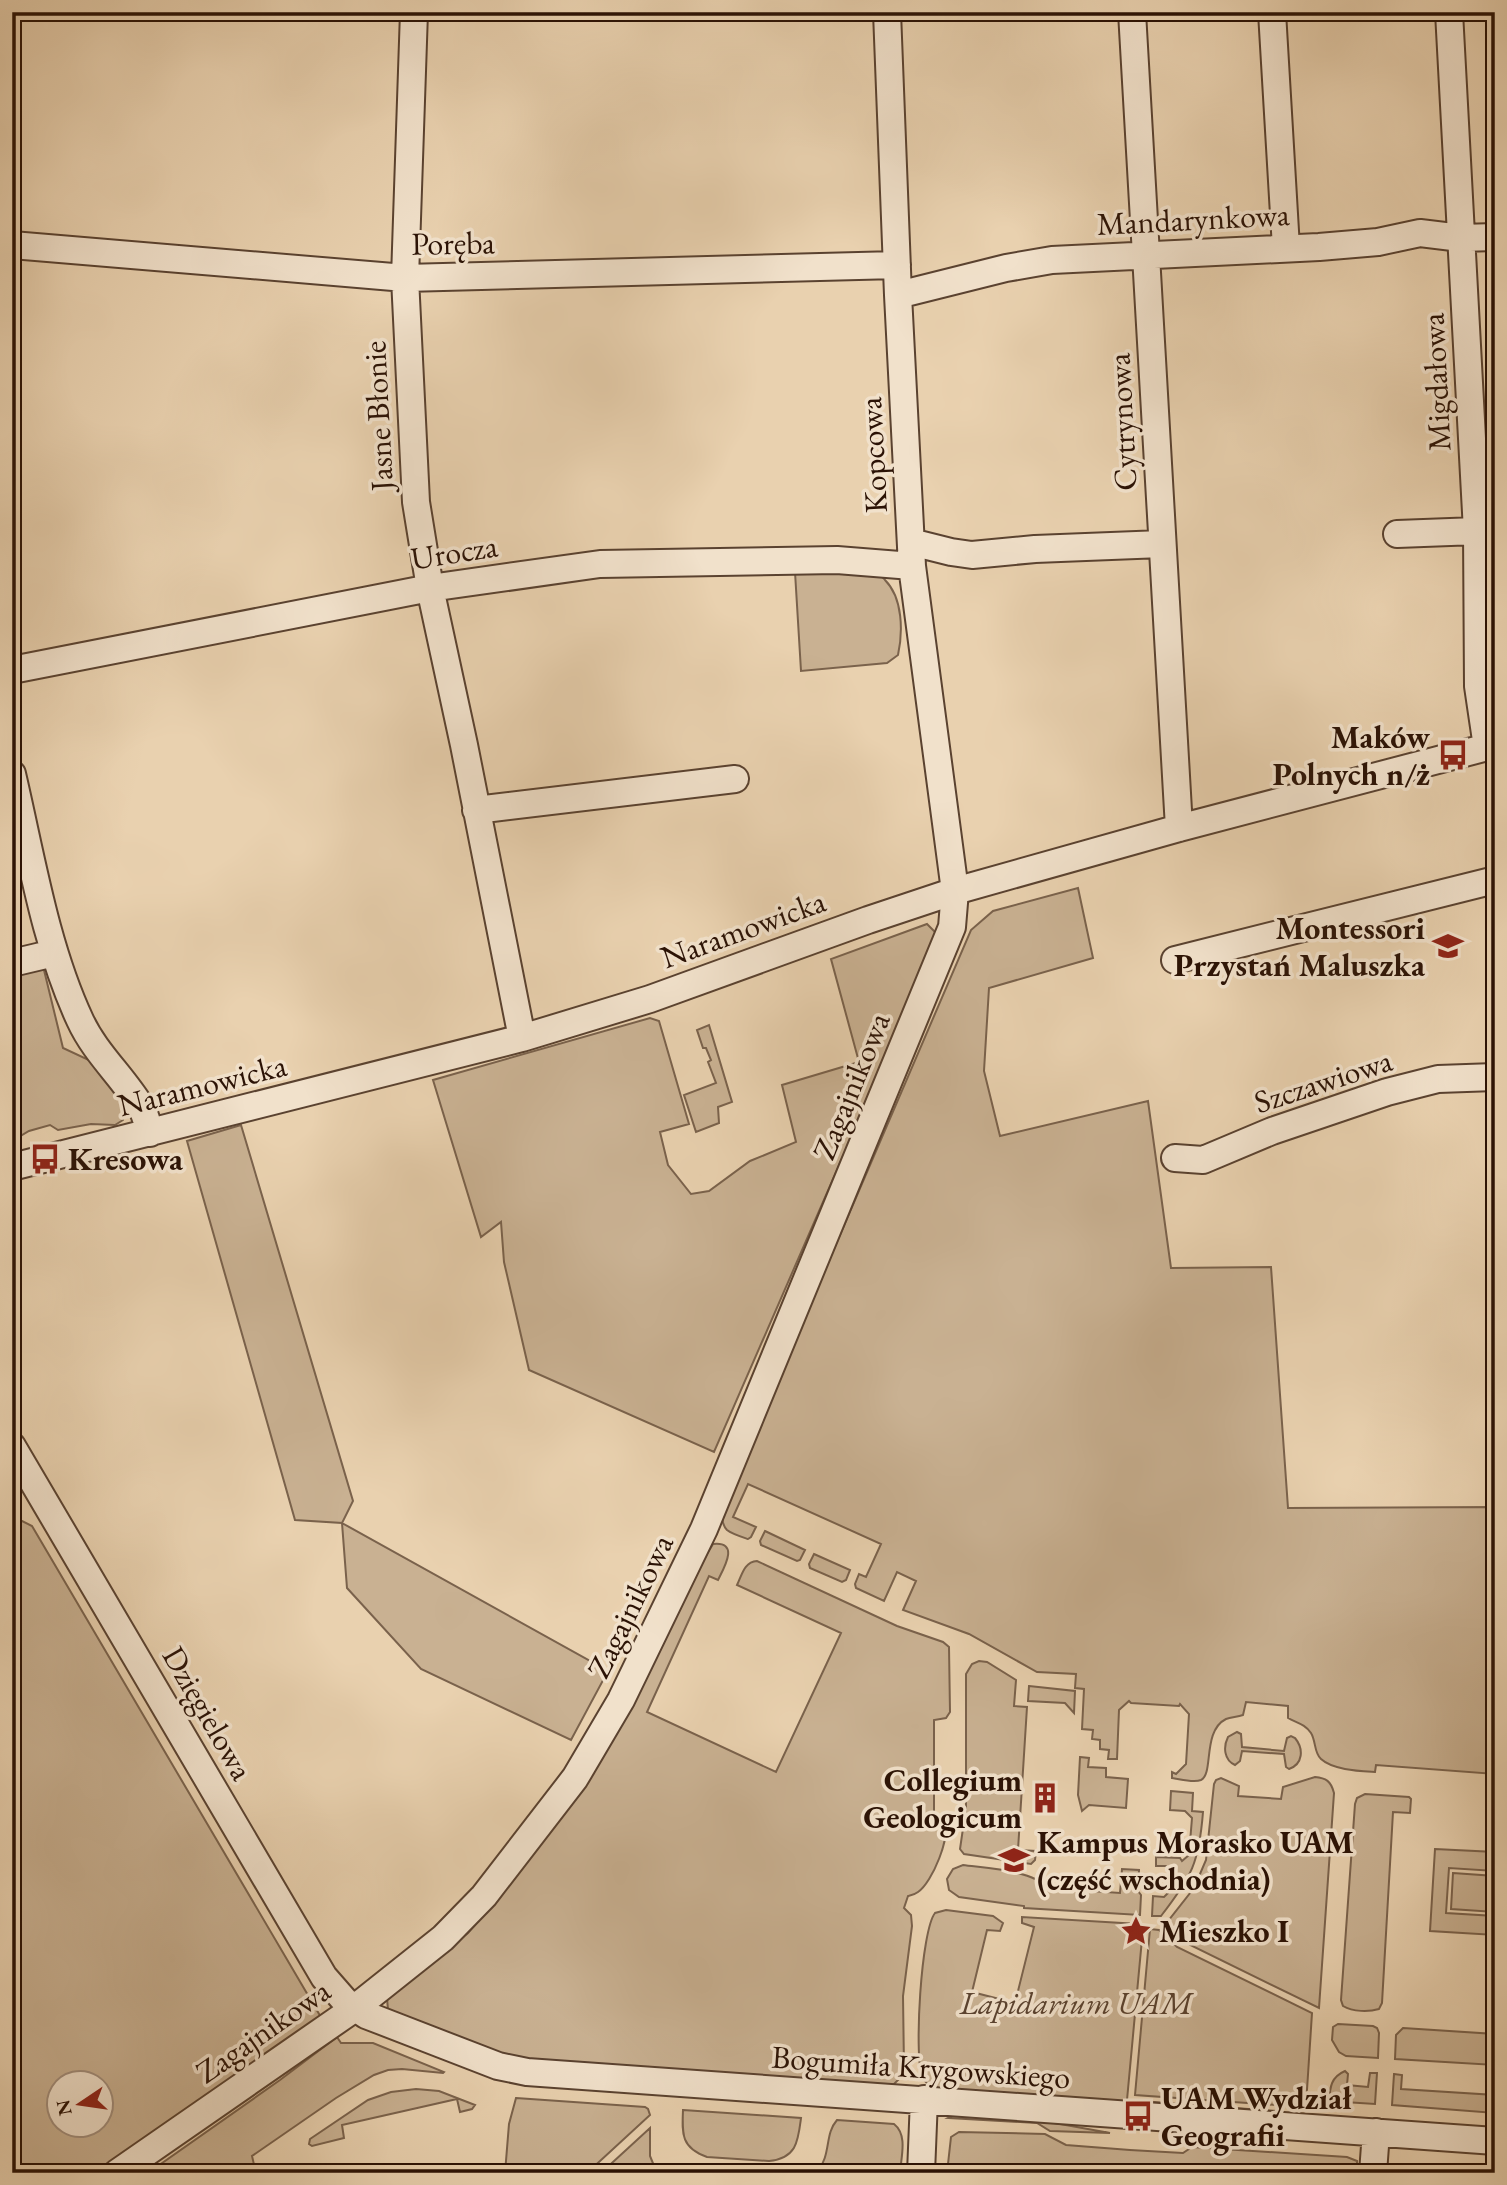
<svg xmlns="http://www.w3.org/2000/svg" width="1507" height="2185" viewBox="0 0 1507 2185" font-family="'EB Garamond',serif">
<style>
.green{fill:#c9b192;stroke:#7a624c;stroke-width:2;fill-rule:evenodd}
.lines{fill:none;stroke-linecap:round;stroke-linejoin:round}
.minor-casing{stroke:#5a4230;stroke-width:30}
.minor{stroke:#f1e1cb;stroke-width:26}
.labels{text-anchor:middle;stroke-width:7;stroke-linejoin:round;paint-order:stroke}
.street-label{font-size:32px;fill:#2b1205;stroke:#f1e1cb}
.poi-label{font-size:32px;font-weight:bold;fill:#2b1205;stroke:#f1e1cb;text-anchor:start}
.park-label{font-size:32px;font-style:italic;fill:#5a422f;stroke:#f1e1cb}
</style>
<rect width="100%" height="100%" fill="#e9d1af"/>
<filter id="stains"><feTurbulence type="fractalNoise" baseFrequency=".00286" numOctaves="4"/><feColorMatrix values="0 0 0 0 .2 0 0 0 0 .09 0 0 0 0 .02 0 0 0 .5 -.17"/></filter>
<radialGradient id="worn" r=".72"><stop offset=".6" stop-color="#630" stop-opacity="0"/><stop offset="1" stop-color="#630" stop-opacity=".3"/></radialGradient>
<path class="green" d="M872 570C876 573 882 576 885 580 903 598 903 632 898 655L887 663 801 671 795 572Z
M1078 888 1093 958 989 988 984 1071 1000 1136 1148 1101 1171 1268 1271 1267 1288 1508 1495 1507V1774L1376 1765 1375 1772C1360 1771 1333 1770 1321 1759 1314 1753 1316 1741 1311 1733 1305 1724 1297 1723 1288 1718V1706L1246 1702 1243 1715C1237 1717 1231 1717 1226 1719 1202 1731 1214 1774 1201 1780 1193 1783 1180 1779 1172 1778V1772L1176 1774 1186 1764 1189 1714 1180 1704 1179 1706 1131 1703 1129 1701 1119 1710 1117 1759H1108L1109 1750 1100 1749V1740L1092 1739 1093 1730 1082 1729 1084 1689 1075 1688 1076 1674 1037 1672 969 1634 903 1610 916 1581 897 1572 884 1601 856 1588 855 1584 859 1574 866 1577 881 1544 748 1484 733 1517 756 1527 751 1537 748 1539C742 1537 732 1534 727 1530 714 1516 731 1490 736 1477L971 930 993 911Z
M927 924 939 936 714 1452 529 1370 504 1262 501 1222 481 1237 433 1080 650 1018 659 1021 689 1124 660 1132 668 1165 691 1194 709 1191 750 1161 796 1142 782 1085 859 1062 831 959Z
M34 970H44L63 1048 91 1061 125 1104 123 1120 115 1125 91 1124 58 1130 50 1125 29 1131 12 1141V975Z
M709 1025 732 1102 718 1107 719 1123 696 1132 684 1095 716 1083 708 1062 711 1060 706 1048H703L697 1030Z
M241 1125 353 1501 342 1523 608 1671 571 1740 421 1669 347 1588 342 1523 295 1520 187 1141Z
M12 1516 32 1526 322 2019 102 2173H12ZM60 2084H102V2126H60Z
M765 1531 805 1550 800 1560 797 1561 761 1545 760 1541Z
M713 1544C740 1541 724 1568 718 1580L709 1576 647 1712 776 1772 841 1633 737 1585C742 1575 744 1562 757 1561L897 1626 943 1642 949 1647 950 1712 946 1718 934 1720V1818L944 1820C952 1835 932 1883 918 1892 914 1895 913 1895 908 1896L904 1908 911 1915 912 1926 903 1996 904 2068 902 2076 892 2086 513 2060 388 2010 387 1998 468 1933 500 1896Z
M814 1554 850 1570 846 1580 842 1582 810 1568 809 1564Z
M979 1661 987 1662 1016 1680 1014 1706 1027 1707 1018 1850 1036 1851 1035 1860 1031 1864 964 1854 960 1849 966 1808V1674L972 1664Z
M1029 1686 1075 1691 1074 1713 1065 1703 1028 1701Z
M1237 1732 1241 1734 1242 1747 1284 1751 1287 1738 1291 1736 1295 1738C1304 1749 1303 1764 1289 1769L1286 1767 1284 1754 1242 1751 1240 1761 1235 1765C1224 1760 1223 1747 1228 1737Z
M1080 1757 1089 1758 1088 1767 1106 1768V1777L1128 1779 1126 1808 1089 1805 1082 1811 1078 1795Z
M1315 1777C1326 1778 1331 1781 1334 1793L1319 2008 1182 1941 1165 1925 1194 1888 1206 1860 1214 1784 1216 1780 1221 1778 1239 1786 1238 1796 1281 1799 1283 1787Z
M1171 1791 1193 1793 1192 1811 1203 1812C1199 1863 1192 1876 1161 1916H1152L1153 1896 1164 1897 1168 1893 1170 1870 1166 1866H1156V1857L1180 1858 1182 1861 1189 1855 1192 1818 1185 1811 1170 1810Z
M1365 1794 1409 1797 1411 1799 1410 1813 1393 1812 1382 2003 1379 2009C1369 2012 1353 2012 1343 2006L1341 2000 1355 1804 1357 1798Z
M1435 1849 1495 1852V1871L1449 1868 1446 1913 1495 1916V1935L1430 1931Z
M963 1865C984 1868 1034 1870 1047 1888L1120 1893 1122 1869 1139 1870 1138 1891 1141 1895 1140 1915 1024 1908V1906L959 1897 949 1890 947 1879 953 1869Z
M1453 1873 1495 1876V1912L1451 1909Z
M946 1910 993 1916 1003 1923 1000 1931 987 1930 972 1992 1015 2003 1034 1927 1022 1923V1917L1139 1924 1143 1928 1127 2100 1276 2111V2114L933 2089C929 2085 925 2082 922 2077 914 2054 921 1931 935 1913Z
M1150 1929 1159 1930 1177 1947 1312 2013 1307 2090 1294 2099 1277 2098 1276 2105 1135 2095Z
M1338 2024 1373 2026 1377 2028 1379 2033 1378 2058 1346 2056 1339 2052 1332 2040 1333 2027Z
M1403 2028 1495 2034V2065L1395 2059 1396 2035Z
M337 2037 341 2043H373L444 2072 443 2073 402 2069 388 2070 374 2075 336 2098 252 2156 256 2173H148L280 2080Z
M1345 2071 1348 2074 1347 2085 1368 2087 1370 2073H1377L1375 2104 1329 2101C1330 2087 1331 2077 1345 2071Z
M1394 2074 1402 2075 1401 2089 1495 2095V2113L1392 2105Z
M416 2089 439 2091 475 2105 472 2109 460 2112 457 2099 342 2125 344 2138 312 2146 309 2144 310 2139 368 2100 391 2092Z
M516 2098 645 2107 648 2109 650 2115 587 2173H505L509 2124Z
M683 2110 801 2118C798 2141 797 2158 769 2161L707 2157C681 2148 682 2134 683 2110Z
M954 2115 1038 2120 1110 2133 1050 2131 1037 2123 948 2118Z
M837 2120 894 2124C908 2135 901 2157 900 2173H817C832 2153 824 2135 837 2120Z
M650 2128V2156L657 2173H601Z
M959 2132 1045 2134 1066 2145 1130 2150 1183 2153 1192 2147 1347 2157 1357 2161V2173H947L951 2137Z"/>
<g class="lines">
<g class="minor-casing">
<path id="minor" d="M414 12 405 278 416 502 430 588 464 745 522 1038
M1132 12 1179 828
M1272 12 1286 248
M1449 12 1477 531 1478 686 1487 747
M12 245 405 278 897 265
M898 295 1006 268 1052 260 1319 247 1378 242 1420 233 1461 238 1495 237
M1397 534 1477 531
M911 542 951 552 972 555 1035 549 1162 544
M12 670 430 588 600 564 837 560 912 566
M12 774C31 855 45 945 80 1020 95 1053 123 1077 141 1107 146 1115 147 1124 150 1133
M476 810 735 779
M1175 960 1495 880
M12 963 54 953
M1175 1158 1203 1160 1272 1131 1387 1092 1438 1079 1495 1077
M12 1167 522 1038 650 999 868 920 955 891 1179 828 1495 745
M12 1446 324 1977 345 2001 366 2015 498 2066 527 2072 1495 2141
M117 2173 355 2008 443 1938 484 1896 575 1778 621 1700 704 1529 952 927 955 891 912 566 898 295 887 12
M921 2173 924 2099
M1373 2173 1376 2132"/>
</g>
<use href="#minor" class="minor"/>
</g>
<defs>
<g id="bus-bare" transform="scale(2.415)"><path d="M-5-6H5V4H4V6H2V4H-2V6H-4V4H-5ZM-3.5-4V0h7V-4ZM-3.5 1.2v1.5H-2V1.2ZM2 1.2v1.5H3.5V1.2Z" fill="#8f2418" stroke="#f1e1cb" stroke-width="2.5" paint-order="stroke"/></g>
<g id="school-bare" transform="scale(2.415)"><path d="M0-5L7-2L0 1L-7-2ZM-4 1L0 2.5L4 1V4Q0 6-4 4Z" fill="#8f2418" stroke="#f1e1cb" stroke-width="2.5" paint-order="stroke"/></g>
<g id="building-bare" transform="scale(2.415)"><path d="M-4-6H4V6H1V3H-1V6H-4ZM-2.5-4.3h1.7v1.8h-1.7ZM.8-4.3h1.7v1.8H.8ZM-2.5-1h1.7V.8h-1.7ZM.8-1h1.7V.8H.8Z" fill="#8f2418" stroke="#f1e1cb" stroke-width="2.5" paint-order="stroke"/></g>
<g id="university-bare" transform="scale(2.415)"><path d="M0-5L7-2L0 1L-7-2ZM-4 1L0 2.5L4 1V4Q0 6-4 4Z" fill="#8f2418" stroke="#f1e1cb" stroke-width="2.5" paint-order="stroke"/></g>
<g id="sight-bare" transform="scale(2.415)"><path d="M0-6L1.8-2.2L6-1.7L2.9 1.2L3.7 5.4L0 3.3L-3.7 5.4L-2.9 1.2L-6-1.7L-1.8-2.2Z" fill="#8f2418" stroke="#f1e1cb" stroke-width="2.5" paint-order="stroke"/></g>
</defs>
<g fill-rule="evenodd">
<use href="#bus-bare" x="1453" y="755"/>
<use href="#school-bare" x="1448" y="946"/>
<use href="#bus-bare" x="45" y="1159"/>
<use href="#building-bare" x="1045" y="1798"/>
<use href="#university-bare" x="1014" y="1860"/>
<use href="#sight-bare" x="1136" y="1931"/>
<use href="#bus-bare" x="1138" y="2116"/>
</g>
<g class="labels">
<g class="street-label">
<text transform="translate(1193 219) rotate(-3)" y="11">Mandarynkowa</text>
<text transform="translate(453 243) rotate(-1)" y="11">Poręba</text>
<text transform="translate(1436 382) rotate(-93)" y="11">Migdałowa</text>
<text transform="translate(378 416) rotate(-93)" y="11">Jasne Błonie</text>
<text transform="translate(1122 422) rotate(-93)" y="11">Cytrynowa</text>
<text transform="translate(873 455) rotate(-93)" y="11">Kopcowa</text>
<text transform="translate(454 552) rotate(-9)" y="11">Urocza</text>
<text transform="translate(743 929) rotate(-20)" y="11">Naramowicka</text>
<text transform="translate(1323 1081) rotate(-18)" y="11">Szczawiowa</text>
<text transform="translate(202 1085) rotate(-14)" y="11">Naramowicka</text>
<text transform="translate(851 1086) rotate(-68)" y="11">Zagajnikowa</text>
<text transform="translate(630 1606) rotate(-64)" y="11">Zagajnikowa</text>
<text transform="translate(208 1713) rotate(60)" y="11">Dzięgielowa</text>
<text transform="translate(263 2031) rotate(-35)" y="11">Zagajnikowa</text>
<text transform="translate(921 2067) rotate(4)" y="11">Bogumiła Krygowskiego</text>
</g>
<g class="poi-label">
<text x="1430" y="748" text-anchor="end">Maków<tspan x="1430" dy="37">Polnych n/ż</tspan></text>
<text x="1425" y="939" text-anchor="end">Montessori<tspan x="1425" dy="37">Przystań Maluszka</tspan></text>
<text x="68" y="1170">Kresowa</text>
<text x="1022" y="1791" text-anchor="end">Collegium<tspan x="1022" dy="37">Geologicum</tspan></text>
<text x="1037" y="1853">Kampus Morasko UAM<tspan x="1037" dy="37">(część wschodnia)</tspan></text>
<text x="1159" y="1942">Mieszko I</text>
<text x="1161" y="2109">UAM Wydział<tspan x="1161" dy="37">Geografii</tspan></text>
</g>
<g class="park-label">
<text x="1076" y="2014">Lapidarium UAM</text>
</g>
</g>
<rect width="1507" height="2185" fill="none" stroke="#e9d1af" stroke-width="42"/>
<rect x="14" y="14" width="1479" height="2157" fill="none" stroke="#2b1205" stroke-width="3.5"/>
<rect x="21" y="21" width="1465" height="2143" fill="none" stroke="#2b1205" stroke-width="2"/>
<g transform="translate(80 2104) rotate(257)"><circle r="33" fill="#f1e1cb" stroke="#a28e7c" stroke-width="2"/>
<path d="M0-5L12 26L0 18L-12 26Z" fill="#8f2418"/>
<text y="-10" font-size="19" font-weight="bold" text-anchor="middle" fill="#2b1205">N</text>
</g>
<rect width="100%" height="100%" filter="url(#stains)"/>
<rect width="100%" height="100%" fill="url(#worn)"/>
</svg>
